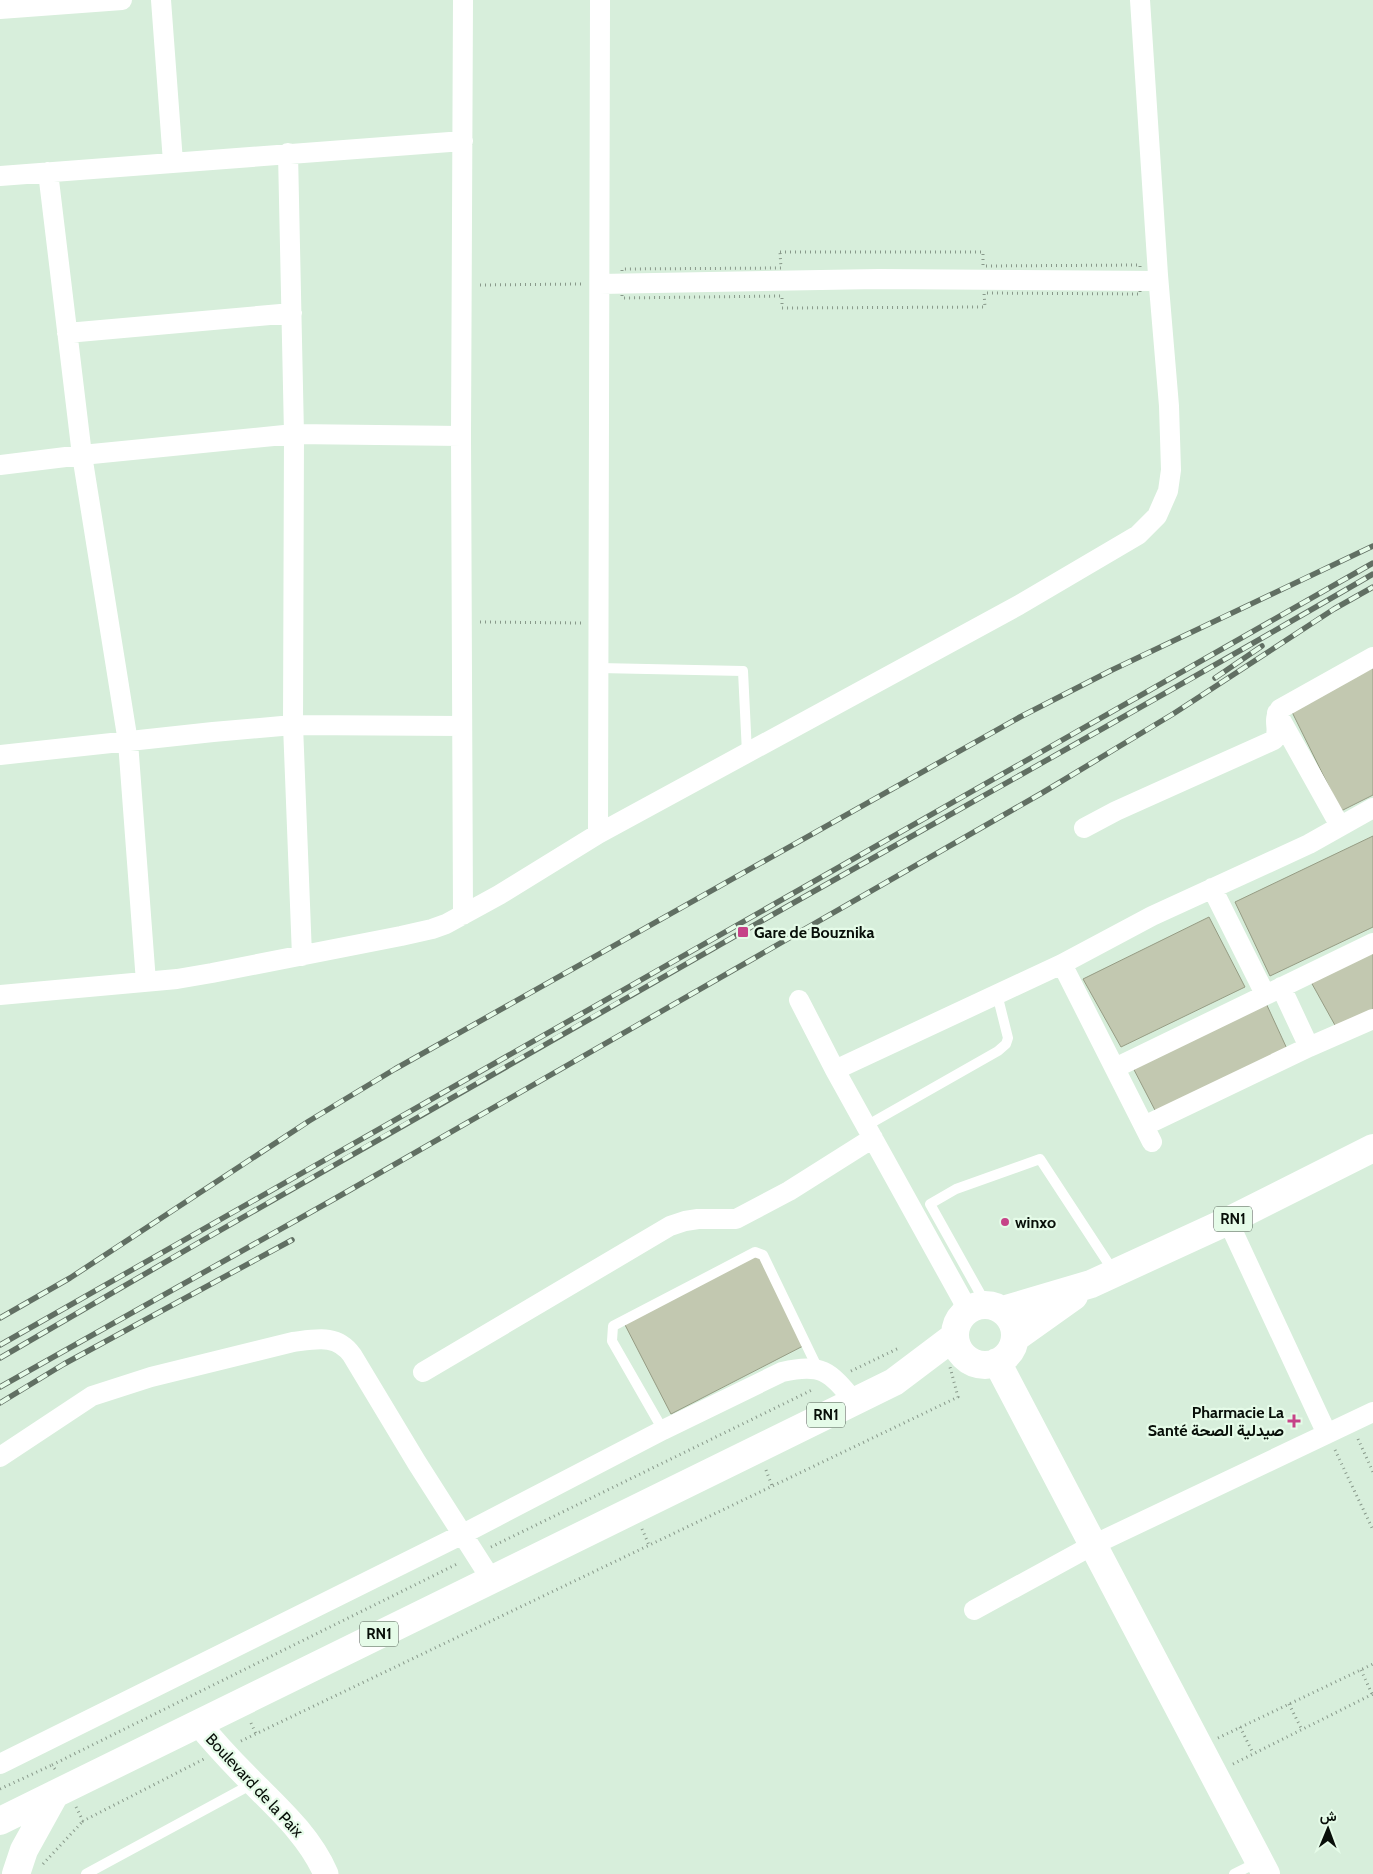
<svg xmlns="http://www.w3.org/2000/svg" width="1373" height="1874" viewBox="0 0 1373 1874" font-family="Cabin,Vazirmatn,sans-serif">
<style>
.building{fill:#c2c8b0;stroke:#969c84}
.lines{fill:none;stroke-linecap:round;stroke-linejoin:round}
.path{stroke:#88988a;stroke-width:3;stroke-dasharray:1 4;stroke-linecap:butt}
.service{stroke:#fff;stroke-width:10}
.minor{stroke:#fff;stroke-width:20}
.tertiary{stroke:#fff;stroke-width:25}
.primary{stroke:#fff;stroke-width:28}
.rail-casing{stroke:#616f63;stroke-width:5.5}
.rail{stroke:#e5fbe8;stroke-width:4;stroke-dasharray:11;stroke-linecap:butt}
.poi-dot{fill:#c64388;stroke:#e5fbe8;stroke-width:2}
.labels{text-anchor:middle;stroke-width:4.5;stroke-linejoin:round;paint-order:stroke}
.shield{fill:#e5fbe8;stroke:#4a564c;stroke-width:1}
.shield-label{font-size:15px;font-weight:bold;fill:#080f09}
.poi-label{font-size:16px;font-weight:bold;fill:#080f09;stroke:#e5fbe8;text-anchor:start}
.street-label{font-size:16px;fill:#080f09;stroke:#e5fbe8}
</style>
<rect width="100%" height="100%" fill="#d7eedb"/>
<path class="building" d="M1373 668V795L1341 811 1290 708Z
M1373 836V927L1270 976 1235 902Z
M1209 917 1245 987 1121 1047 1083 979Z
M1373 951V1011L1336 1027 1311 982Z
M1265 1001 1288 1051 1157 1114 1131 1064Z
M757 1253 805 1345 671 1414 623 1321Z"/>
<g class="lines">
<path class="path" d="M780 252H983V266L1140 265V294L984 293 985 307 782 308V296L622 298V269L781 268Z
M480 285 582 284
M480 622 581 623
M851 1371 899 1348
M1358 1439 1373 1472
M1335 1450 1373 1530
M766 1470 772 1486
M642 1529 649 1545
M491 1547 814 1389
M1361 1670 1372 1694
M1289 1704 1302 1730
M251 1723 256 1734
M1240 1727 1253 1753
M1218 1738 1373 1664
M241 1741 958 1397 950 1367
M1233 1764 1373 1694
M55 1769 52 1765 459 1563
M0 1789 52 1765
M76 1807 83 1821 204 1759
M43 1864 83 1821"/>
<path class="service" d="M599 668 743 671 747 753
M866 1126 998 1051 1006 1044 1008 1038 997 994
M986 1304 930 1204 956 1189 1040 1159 1114 1272
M663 1430 612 1341 613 1326 755 1252 763 1255 818 1369
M86 1874 252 1784
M1234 1874 1258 1862"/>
<path class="minor" d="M161 0 173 162
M0 9 122 0
M288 153 294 434 293 725 302 956
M48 172 82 455 128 742 146 982
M0 176 463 141
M600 284 879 279 1158 281
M67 333 292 313
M0 465 82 455 294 434 461 436
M1277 713 1340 826
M0 755 213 732 293 725 462 726
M1084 828 1116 811 1274 740C1281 729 1271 722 1280 709L1373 657
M598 834 600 0
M1212 888 1265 994
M463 915 461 436 463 0
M1062 964 1152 1142
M1281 987 1309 1047
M0 995 177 979 212 973 401 936 432 929 446 924 499 895 598 834 1019 605 1138 535 1157 516 1168 491 1171 470 1169 406 1158 275 1140 0
M799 1000 835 1070 968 1310
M1115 1068 1373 943
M835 1070 1062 964 1152 916 1309 844 1373 808
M1144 1126 1309 1047 1373 1019
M1228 1221 1327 1434
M423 1372 670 1226 685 1221 698 1219H736L789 1191 873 1138
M0 1457 92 1396 151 1377 293 1342C317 1339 337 1334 352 1355L417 1463 491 1579
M974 1610 1093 1545 1373 1412
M0 1764 463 1534 663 1430 782 1372C822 1363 829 1371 854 1401"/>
<path class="tertiary" d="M198 1723C215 1744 233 1763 252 1782 280 1810 310 1837 326 1874"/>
<path class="primary" d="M955 1335a30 30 0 1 1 60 0a30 30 0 1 1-60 0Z
M1003 1310 1091 1284 1228 1221 1373 1148
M1015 1338 1074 1296
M997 1362 1266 1874
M0 1821 894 1382 955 1336
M16 1874 24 1850 55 1794"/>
<g class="rail-casing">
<path id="rail" d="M1215 678 1262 646
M0 1318 70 1278 309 1121 395 1069 1020 717 1112 670 1373 546
M0 1345 1373 563
M0 1358C254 1210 509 1064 765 919 968 804 1172 691 1373 574
M0 1387 336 1198 1042 793 1173 714 1334 609 1373 587
M0 1403 64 1364 292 1240"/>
</g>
<use href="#rail" class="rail"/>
</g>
<g class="poi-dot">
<rect x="737" y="926" width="12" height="12" rx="2.5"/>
<circle cx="1005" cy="1222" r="5"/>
<path d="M1291.5 1413.5h5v5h5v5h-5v5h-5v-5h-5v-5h5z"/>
</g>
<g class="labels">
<g class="shield">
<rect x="1214" y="1206.5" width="38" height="25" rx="4"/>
<rect x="807" y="1402.5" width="38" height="25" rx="4"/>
<rect x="360" y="1621.5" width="38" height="25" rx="4"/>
</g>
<g class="shield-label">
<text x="1233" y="1224">RN1</text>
<text x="826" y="1420">RN1</text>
<text x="379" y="1639">RN1</text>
</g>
<g class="poi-label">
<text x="754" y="938">Gare de Bouznika</text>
<text x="1015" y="1228">winxo</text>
<text x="1284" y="1418" text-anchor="end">Pharmacie La<tspan x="1284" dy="18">Santé صيدلية الصحة</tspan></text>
</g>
<g class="street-label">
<text transform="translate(255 1785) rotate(47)" y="6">Boulevard de la Paix</text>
</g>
</g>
<g transform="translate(1328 1829) rotate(1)" stroke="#e5fbe8" stroke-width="4" paint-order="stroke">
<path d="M0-4L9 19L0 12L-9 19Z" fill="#080f09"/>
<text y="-8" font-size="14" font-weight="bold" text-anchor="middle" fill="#080f09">ش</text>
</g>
</svg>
